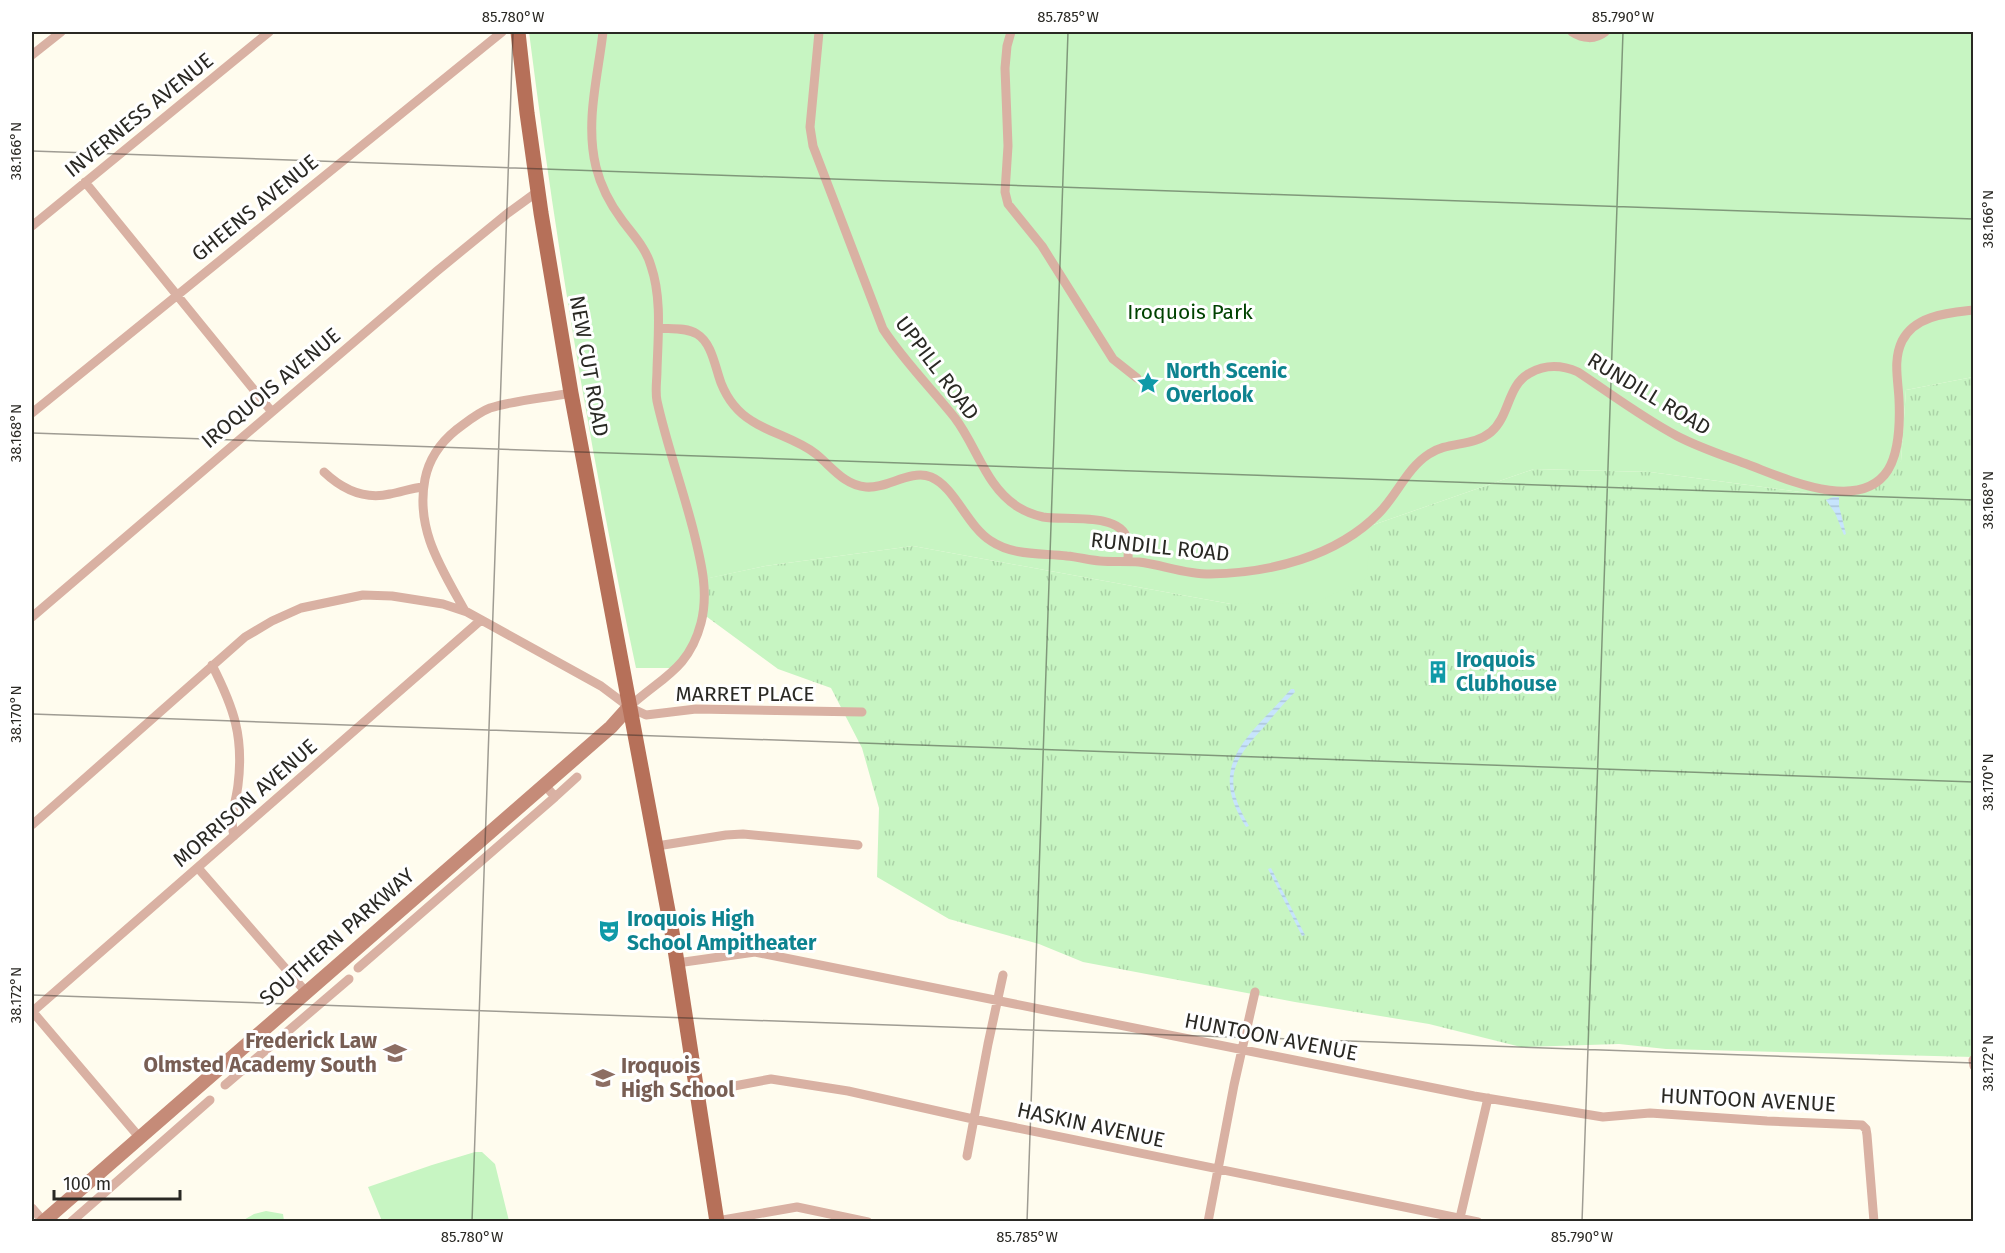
<svg xmlns="http://www.w3.org/2000/svg" width="2005" height="1253" viewBox="0 0 2005 1253" font-family="'Fira Sans',sans-serif">
<style>
.grass{fill:url(#grass-tufts)}
.park{fill:#c7f5c2}
.water{fill:url(#water-rules)}
.lines{fill:none;stroke-linecap:round;stroke-linejoin:round}
.street{stroke:#d9b1a3;stroke-width:9}
.secondary{stroke:#c58b78;stroke-width:14}
.primary{stroke:#b67059;stroke-width:15}
.ticks{fill:none;stroke:#2a2924;stroke-width:1.5;stroke-opacity:0.45}
.labels{text-anchor:middle;stroke-width:6;stroke-linejoin:round;paint-order:stroke}
.street-label{font-size:21px;fill:#2a2924;stroke:#fff}
.park-label{font-size:21px;fill:#004200;stroke:#fff}
.culture-label{font-size:21px;font-weight:bold;fill:#0d838f;stroke:#fff;text-anchor:start}
.education-label{font-size:21px;font-weight:bold;fill:#785e54;stroke:#fff;text-anchor:end}
.neatline{fill:none;stroke:#2a2924;stroke-width:2}
.ticks-label{font-size:15px;text-anchor:middle;fill:#2a2924}
</style>
<defs>
<pattern id="grass-tufts" width="24" height="20" patternUnits="userSpaceOnUse" patternTransform="scale(1.5)"><rect width="24" height="20" fill="#c7f5c2"/><path d="M3 7l-1-3M5 7V3M7 7l1-3M15 17l-1-3M17 17v-4M19 17l1-3" fill="none" stroke="#abd2a7"/></pattern>
<pattern id="water-rules" width="6" height="5" patternUnits="userSpaceOnUse" patternTransform="scale(1.5)"><rect width="6" height="5" fill="#c7e4fc"/><path d="M0 2.5h6" fill="none" stroke="#abc4d8"/></pattern>
</defs>
<rect width="100%" height="100%" fill="#fffcee"/>
<path class="grass" d="M1973 377V1057L1666 1049 1619 1044 1521 1047 1429 1024 1295 1002 1083 962 1039 944 949 919 877 877 879 808 862 748 831 688 778 669 703 614 704 579 765 566 913 546 1231 604 1370 526 1534 469 1650 472 1830 496 1901 461 1906 390Z"/>
<path class="park" d="M529 32H1973V377L1906 390 1901 461 1890 482 1830 496 1650 472 1534 469 1370 526 1367 578 1315 603 1231 604 913 546 765 566 705 579 698 633 673 668H636C591 457 556 245 529 32Z
M475 1152H482L495 1164 509 1221H382L368 1187 432 1165Z
M266 1211 283 1214 284 1221H242L254 1214Z"/>
<path class="water" d="M1833 497H1839V506L1846 534 1844 535 1835 513 1826 500Z
M1291 689H1294L1295 692C1284 703 1274 715 1264 727 1230 763 1223 781 1249 826L1246 827C1204 762 1252 735 1291 689Z
M1271 868 1305 935 1302 936 1268 869Z"/>
<g class="lines">
<path class="street" d="M603 32C598 76 585 122 596 167 601 187 610 204 622 220 633 235 646 248 651 266 662 298 658 336 657 370 657 380 655 391 657 401 667 446 683 489 694 533 701 562 709 592 701 623 689 669 662 677 629 707
M819 32 810 127 813 146 883 329C904 361 931 388 955 418 977 447 986 487 1018 507 1026 512 1034 515 1043 517 1065 521 1120 512 1127 539 1129 546 1128 554 1128 561
M1011 32 1007 46 1005 68 1008 146 1005 192 1008 204 1042 246 1113 359 1137 378
M1572 32C1583 39 1595 40 1605 32
M32 55 61 32
M85 182 272 412
M32 226 269 32
M659 328C670 329 686 327 697 334 712 343 715 367 721 383 727 398 737 412 752 421 772 434 797 439 816 454 832 467 844 485 866 487 887 489 910 469 931 477 955 487 967 526 991 541 1013 556 1042 553 1067 556 1078 557 1089 560 1100 561 1113 562 1126 561 1139 562 1163 565 1185 574 1210 574 1269 573 1336 557 1379 513 1397 495 1407 468 1429 454 1448 441 1473 447 1491 432 1510 416 1507 385 1530 373 1546 364 1562 365 1578 372 1611 394 1643 418 1677 436 1700 448 1725 456 1749 465 1784 478 1860 514 1888 470 1900 450 1900 421 1899 399 1898 379 1893 360 1902 341 1915 315 1948 313 1974 310
M32 413 502 32
M324 472C342 489 364 500 390 494 402 492 411 488 423 487
M465 611C442 569 415 530 425 479 429 459 440 443 456 430 467 422 477 413 490 408 516 400 545 398 571 393
M32 617 437 271 508 213 537 192
M212 665C234 708 244 737 238 785 236 802 229 819 234 836
M555 797 577 777
M32 825 245 637 272 621 301 608 363 595 392 596 443 604 467 612 601 686 629 707 646 715 696 709 862 712
M657 846 726 835 743 834 858 845
M198 868 306 992
M677 963 755 952 1474 1096 1603 1117 1650 1113 1767 1121 1862 1125 1866 1129 1867 1135 1874 1222
M358 968 555 797 544 784
M32 1011 140 1138
M32 1012 481 620
M1973 1060 1974 1066
M225 1085 349 979
M697 1093 771 1079 848 1091 973 1119 1478 1222
M967 1156 988 1044 1003 975
M32 1208 44 1222
M717 1221 797 1207 868 1222
M71 1222 210 1100
M1208 1222 1234 1085 1255 992
M1459 1222 1488 1098"/>
<path class="secondary" d="M43 1222 611 727 629 707"/>
<path class="primary" d="M518 32 527 113 541 213 571 393 674 943 717 1222"/>
</g>
<path class="ticks" d="M32 151 1974 219M32 433 1974 500M32 714 1974 782M32 995 1974 1063M472 1222 513 32M1027 1222 1068 32M1582 1222 1623 32"/>
<defs>
<g id="sight-bare" transform="scale(1.8)"><path d="M0-6L1.8-2.2L6-1.7L2.9 1.2L3.7 5.4L0 3.3L-3.7 5.4L-2.9 1.2L-6-1.7L-1.8-2.2Z" fill="#0f9aa8" stroke="#fff" stroke-width="2.5" paint-order="stroke"/></g>
<g id="building-bare" transform="scale(1.8)"><path d="M-4-6H4V6H1V3H-1V6H-4ZM-2.5-4.3h1.7v1.8h-1.7ZM.8-4.3h1.7v1.8H.8ZM-2.5-1h1.7V.8h-1.7ZM.8-1h1.7V.8H.8Z" fill="#0f9aa8" stroke="#fff" stroke-width="2.5" paint-order="stroke"/></g>
<g id="theatre-bare" transform="scale(1.8)"><path d="M-5-5.5Q0-4 5-5.5V0Q5 5 0 6Q-5 5-5 0ZM-3.3-2.5H-1v1.5H-3.3ZM1-2.5H3.3v1.5H1ZM-2.8 1Q0 5.5 2.8 1Z" fill="#0f9aa8" stroke="#fff" stroke-width="2.5" paint-order="stroke"/></g>
<g id="school-bare" transform="scale(1.8)"><path d="M0-5L7-2L0 1L-7-2ZM-4 1L0 2.5L4 1V4Q0 6-4 4Z" fill="#8d6e63" stroke="#fff" stroke-width="2.5" paint-order="stroke"/></g>
</defs>
<g fill-rule="evenodd">
<use href="#sight-bare" x="1148" y="383"/>
<use href="#building-bare" x="1438" y="672"/>
<use href="#theatre-bare" x="609" y="931"/>
<use href="#school-bare" x="395" y="1053"/>
<use href="#school-bare" x="603" y="1078"/>
</g>
<g class="labels">
<g class="street-label">
<text transform="translate(139 115) rotate(-39)" y="7">INVERNESS AVENUE</text>
<text transform="translate(255 208) rotate(-39)" y="7">GHEENS AVENUE</text>
<text transform="translate(589 366) rotate(80)" y="7">NEW CUT ROAD</text>
<text transform="translate(937 368) rotate(53)" y="7">UPPILL ROAD</text>
<text transform="translate(271 388) rotate(-40)" y="7">IROQUOIS AVENUE</text>
<text transform="translate(1649 394) rotate(31)" y="7">RUNDILL ROAD</text>
<text transform="translate(1160 547) rotate(6)" y="7">RUNDILL ROAD</text>
<text x="745" y="701">MARRET PLACE</text>
<text transform="translate(245 803) rotate(-41)" y="7">MORRISON AVENUE</text>
<text transform="translate(337 937) rotate(-41)" y="7">SOUTHERN PARKWAY</text>
<text transform="translate(1271 1037) rotate(11)" y="7">HUNTOON AVENUE</text>
<text transform="translate(1748 1100) rotate(3)" y="7">HUNTOON AVENUE</text>
<text transform="translate(1091 1125) rotate(12)" y="7">HASKIN AVENUE</text>
</g>
<g class="park-label">
<text x="1190" y="319">Iroquois Park</text>
</g>
<g class="culture-label">
<text x="1166" y="378">North Scenic<tspan x="1166" dy="24">Overlook</tspan></text>
<text x="1456" y="667">Iroquois<tspan x="1456" dy="24">Clubhouse</tspan></text>
<text x="627" y="926">Iroquois High<tspan x="627" dy="24">School Ampitheater</tspan></text>
</g>
<g class="education-label">
<text x="377" y="1048">Frederick Law<tspan x="377" dy="24">Olmsted Academy South</tspan></text>
<text x="621" y="1073" text-anchor="start">Iroquois<tspan x="621" dy="24">High School</tspan></text>
</g>
</g>
<rect width="2005" height="1253" fill="none" stroke="#ffffff" stroke-width="66"/>
<path d="M54 1190v9h126v-9" fill="none" stroke="#2a2924" stroke-width="3"/>
<text x="63" y="1190" font-size="18" fill="#2a2924" stroke="#ffffff" stroke-width="4.5" paint-order="stroke">100 m</text>
<rect x="33" y="33" width="1939" height="1187" class="neatline"/>
<g class="ticks-label">
<text x="513" y="22">85.780°W</text>
<text x="1068" y="22">85.785°W</text>
<text x="1623" y="22">85.790°W</text>
<text transform="translate(16 151) rotate(-90)" y="5">38.166°N</text>
<text transform="translate(1988 219) rotate(-90)" y="5">38.166°N</text>
<text transform="translate(16 433) rotate(-90)" y="5">38.168°N</text>
<text transform="translate(1988 500) rotate(-90)" y="5">38.168°N</text>
<text transform="translate(16 714) rotate(-90)" y="5">38.170°N</text>
<text transform="translate(1988 782) rotate(-90)" y="5">38.170°N</text>
<text transform="translate(16 995) rotate(-90)" y="5">38.172°N</text>
<text transform="translate(1988 1063) rotate(-90)" y="5">38.172°N</text>
<text x="472" y="1242">85.780°W</text>
<text x="1027" y="1242">85.785°W</text>
<text x="1582" y="1242">85.790°W</text>
</g>
</svg>
